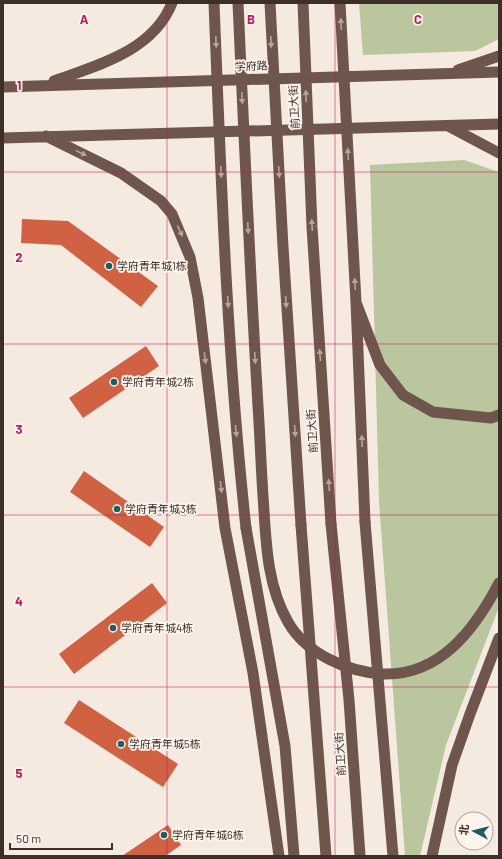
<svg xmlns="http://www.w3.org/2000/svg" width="502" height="859" viewBox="0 0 502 859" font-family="Barlow,'Noto Sans SC',sans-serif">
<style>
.green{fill:#bac69d}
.building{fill:#d06142}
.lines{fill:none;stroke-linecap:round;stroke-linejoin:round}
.trunk{stroke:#6e564d;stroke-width:11}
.trunk-bridge{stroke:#6e564d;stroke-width:11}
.oneway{fill:#b5a59d}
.grid{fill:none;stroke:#c2185b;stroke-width:1;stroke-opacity:0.55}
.poi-dot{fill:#1b5f62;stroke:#fcf4ed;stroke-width:1.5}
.labels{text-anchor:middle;stroke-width:3.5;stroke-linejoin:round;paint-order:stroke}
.street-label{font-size:11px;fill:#3c2f2a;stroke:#fcf4ed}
.poi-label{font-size:11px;fill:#3c2f2a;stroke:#fcf4ed;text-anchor:start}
.grid-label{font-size:13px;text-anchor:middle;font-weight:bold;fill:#c2185b;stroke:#fcf4ed;stroke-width:3.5;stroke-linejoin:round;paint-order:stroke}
</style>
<rect width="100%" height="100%" fill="#f5eadf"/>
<path class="green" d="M359 3H499V39L475 51 363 55Z
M464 160 499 172V607L446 745 420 856H405L379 501 370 165Z"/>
<path class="building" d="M22 219 68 221 158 286 141 307 61 245 21 243Z
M146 346 159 366 83 418 69 398Z
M84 471 164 527 150 547 70 492Z
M152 583 167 603 74 674 59 654Z
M79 700 178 764 163 787 64 723Z
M168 825 181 845 165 856H122Z"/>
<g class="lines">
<path class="trunk" d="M458 70 499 56
M54 81C98 65 153 51 172 3
M3 87 499 72
M448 126 499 153
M46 136 121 173 161 201 172 214 190 257 198 298 225 528 253 673 279 856
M3 138 499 124
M357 305 380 365 403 395 433 412 491 418 499 415
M365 522 393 856
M331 524 349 700 360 856
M301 525 326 856
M246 528 285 746 294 856
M432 856 452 765 470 714 499 638"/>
<path class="trunk-bridge" d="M214 3C221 178 227 354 246 528
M238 3C244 137 250 272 258 406 260 436 261 466 263 496 266 538 266 584 288 622 306 654 348 672 383 674 440 676 475 629 499 583
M270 3 283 247 301 525
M303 3 312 227 331 524
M340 3 356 302 365 522"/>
</g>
<defs><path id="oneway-solid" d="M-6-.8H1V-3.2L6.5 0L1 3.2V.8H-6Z"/></defs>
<g class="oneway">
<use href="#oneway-solid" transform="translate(341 24) rotate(-93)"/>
<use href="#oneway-solid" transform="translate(216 42) rotate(88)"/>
<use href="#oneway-solid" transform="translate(271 42) rotate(87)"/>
<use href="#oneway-solid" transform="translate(306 96) rotate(-93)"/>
<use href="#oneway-solid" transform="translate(242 98) rotate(88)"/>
<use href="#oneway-solid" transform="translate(81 153) rotate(26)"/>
<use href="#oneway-solid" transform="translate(348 154) rotate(-93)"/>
<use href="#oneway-solid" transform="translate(221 172) rotate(88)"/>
<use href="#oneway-solid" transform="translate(279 172) rotate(87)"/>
<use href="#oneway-solid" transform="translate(312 225) rotate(-93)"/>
<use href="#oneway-solid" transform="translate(248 228) rotate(87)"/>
<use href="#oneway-solid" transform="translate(180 231) rotate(65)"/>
<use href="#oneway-solid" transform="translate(355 284) rotate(-93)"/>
<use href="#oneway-solid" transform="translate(228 302) rotate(87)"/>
<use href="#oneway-solid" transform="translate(286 302) rotate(86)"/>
<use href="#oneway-solid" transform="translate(320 355) rotate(-94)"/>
<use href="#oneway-solid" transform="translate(205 358) rotate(83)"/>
<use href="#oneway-solid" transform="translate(255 358) rotate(87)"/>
<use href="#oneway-solid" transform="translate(236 431) rotate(84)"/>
<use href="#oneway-solid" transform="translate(295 431) rotate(86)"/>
<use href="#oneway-solid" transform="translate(362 441) rotate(-92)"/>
<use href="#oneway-solid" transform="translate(329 485) rotate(-94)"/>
<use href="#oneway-solid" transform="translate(221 487) rotate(83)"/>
</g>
<path class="grid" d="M167 3V856M335 3V856M3 172H499M3 344H499M3 515H499M3 687H499"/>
<g class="poi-dot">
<circle cx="109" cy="266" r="4"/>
<circle cx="114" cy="382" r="4"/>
<circle cx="117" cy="509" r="4"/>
<circle cx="113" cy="628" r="4"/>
<circle cx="121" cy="744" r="4"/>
<circle cx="164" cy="835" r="4"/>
</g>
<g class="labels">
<g class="street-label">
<text transform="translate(251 66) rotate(-2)" y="4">学府路</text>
<text transform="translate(294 107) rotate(-93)" y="4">前卫大街</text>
<text transform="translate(312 431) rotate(-94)" y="4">前卫大街</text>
<text transform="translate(340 754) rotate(-94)" y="4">前卫大街</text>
</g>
<g class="poi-label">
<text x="117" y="270">学府青年城1栋</text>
<text x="122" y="386">学府青年城2栋</text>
<text x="125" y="513">学府青年城3栋</text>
<text x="121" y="632">学府青年城4栋</text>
<text x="129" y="748">学府青年城5栋</text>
<text x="172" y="839">学府青年城6栋</text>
</g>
</g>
<g class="grid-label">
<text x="84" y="24">A</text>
<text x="251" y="24">B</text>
<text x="418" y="24">C</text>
<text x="19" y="90">1</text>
<text x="19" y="262">2</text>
<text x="19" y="434">3</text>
<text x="19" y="606">4</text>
<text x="19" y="778">5</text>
</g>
<rect width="502" height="859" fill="none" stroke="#3c2f2a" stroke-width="8"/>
<g transform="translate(474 831) rotate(277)"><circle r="19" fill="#fcf4ed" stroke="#afa59f"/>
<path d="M0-3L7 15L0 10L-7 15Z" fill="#1b5f62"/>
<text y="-6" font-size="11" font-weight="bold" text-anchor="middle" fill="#3c2f2a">北</text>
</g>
<path d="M10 843v6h102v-6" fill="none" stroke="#3c2f2a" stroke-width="2"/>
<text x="16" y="843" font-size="12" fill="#3c2f2a" stroke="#fcf4ed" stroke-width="3" paint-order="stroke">50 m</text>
</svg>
